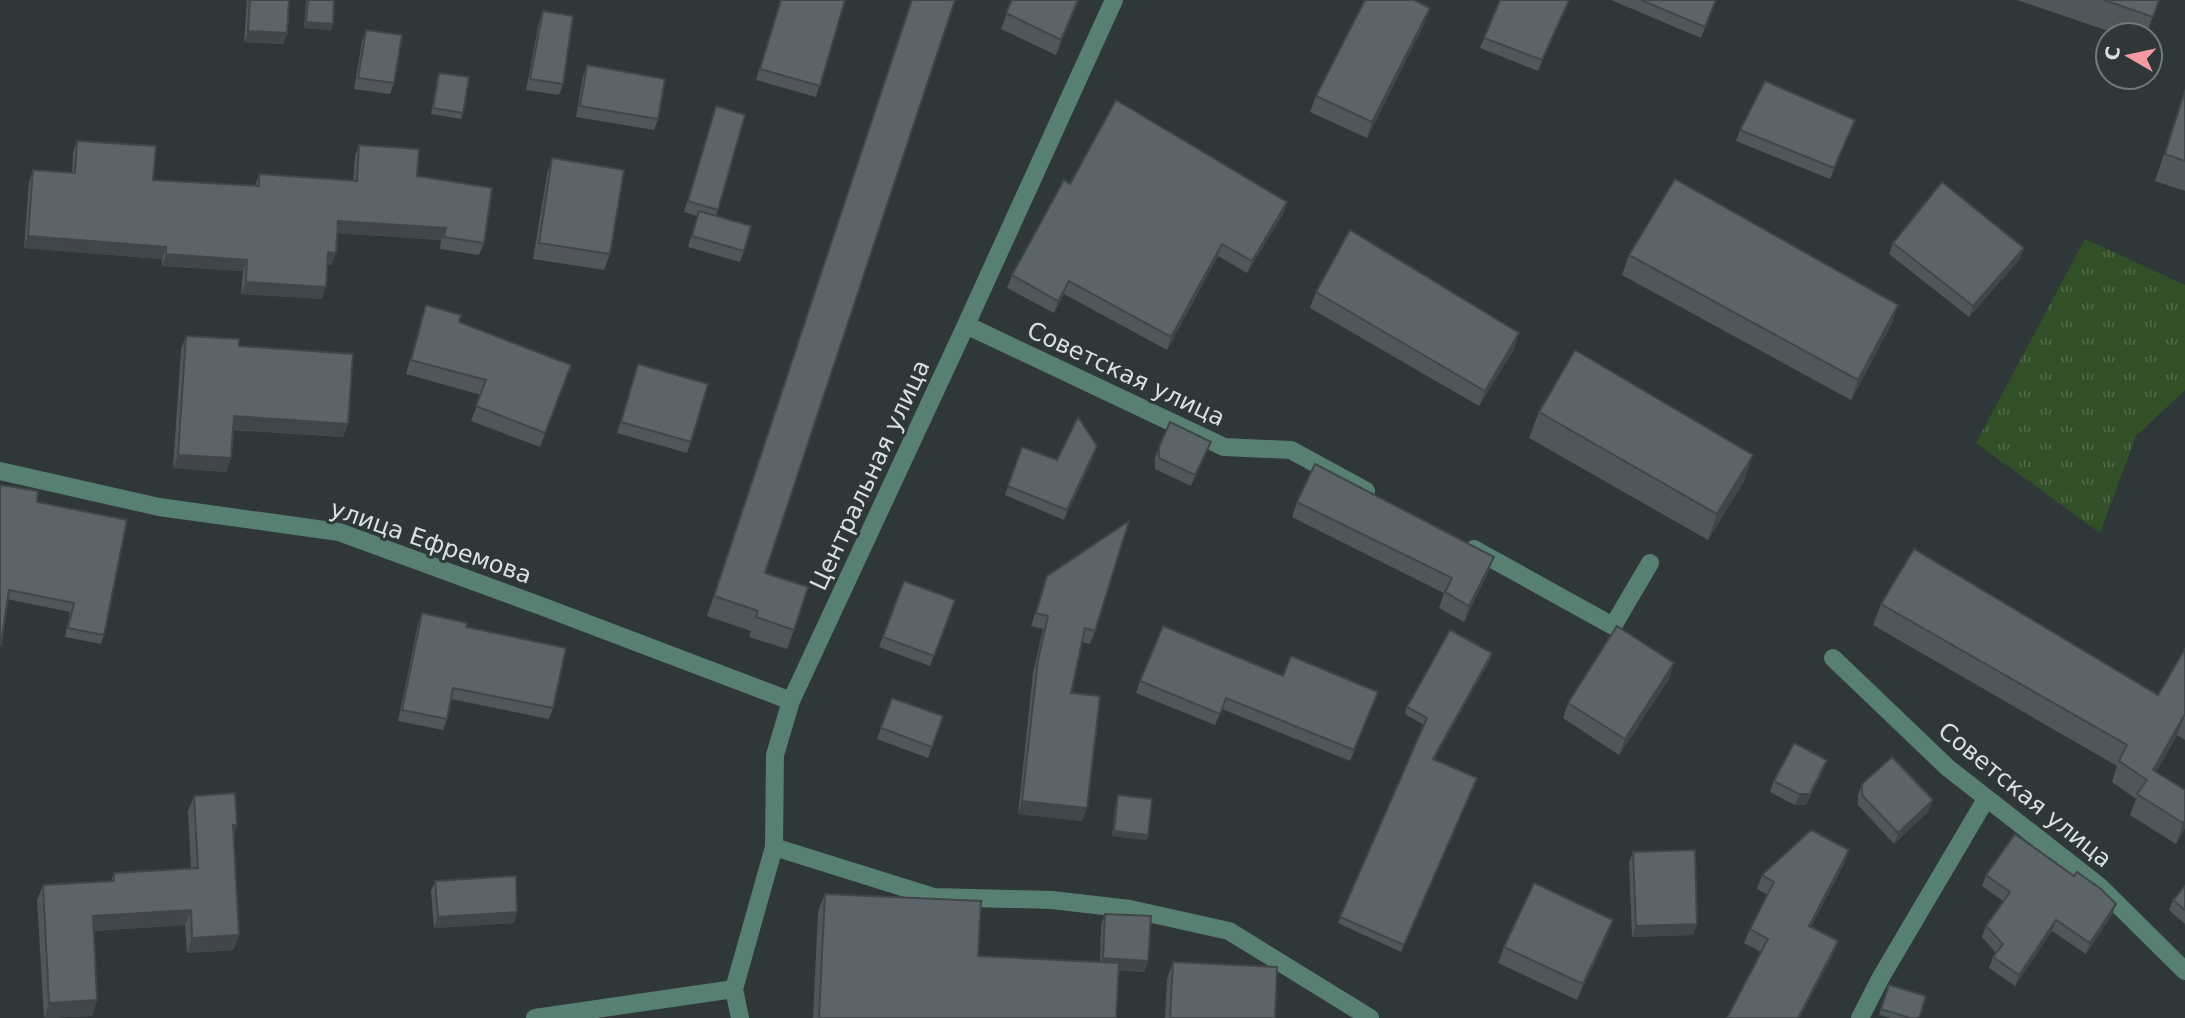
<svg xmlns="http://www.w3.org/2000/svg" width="2185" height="1018" viewBox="0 0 2185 1018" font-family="'DejaVu Sans',sans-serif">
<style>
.park{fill:url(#park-tufts)}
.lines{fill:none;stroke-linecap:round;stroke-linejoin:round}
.minor{stroke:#577f72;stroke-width:18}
.wall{fill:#50565a}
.shaded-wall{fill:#41464a}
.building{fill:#5d6469;stroke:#41464a;stroke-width:2}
.labels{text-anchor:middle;stroke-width:6;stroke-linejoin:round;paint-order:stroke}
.street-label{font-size:24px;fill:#dadfe0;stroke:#2f3738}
</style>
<defs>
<pattern id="park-tufts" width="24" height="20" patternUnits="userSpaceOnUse" patternTransform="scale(1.75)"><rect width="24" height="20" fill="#325027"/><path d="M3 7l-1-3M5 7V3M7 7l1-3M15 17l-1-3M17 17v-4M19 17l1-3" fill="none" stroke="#4f6946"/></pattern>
</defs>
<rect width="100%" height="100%" fill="#2f3738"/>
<path class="park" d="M2085 239 2185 285V390L2136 436 2100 533 1976 443Z"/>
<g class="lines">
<path class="minor" d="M966 325 1224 447 1291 450 1366 491
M0 471 159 507 339 532 541 606 791 701
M1474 549 1613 626 1650 563
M1833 658 1948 768 2098 885 2185 971
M774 847 934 897 1052 900 1130 909 1229 931 1370 1018
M535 1018 734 989
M740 1018 734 989 774 847 775 755 791 701 966 325 1114 0
M1860 1018 1881 977 1986 799"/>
</g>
<path class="wall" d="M247 0H289L287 33 283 44 244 42Z
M306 0H334L333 24 331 30 304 28Z
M780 0H845L816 97 756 80Z
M911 0H955L765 573 794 630 787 649 749 637 751 631 707 616Z
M1012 0H1079L1056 55 1001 29Z
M1569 0 1538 71 1480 48 1484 38Z
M1611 0H1716L1701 38Z
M2017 0H2159L2146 35H2120Z
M1430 8 1424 24 1367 138 1310 112 1316 96Z
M543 11 563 84 559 95 526 90 539 22Z
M366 30 394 83 390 94 354 89 362 41Z
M587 65 658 119 654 130 576 117 583 76Z
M439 73 463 113 461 119 431 114 437 78Z
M2185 90V191L2155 181Z
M716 106 718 210 716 215 744 251 740 262 688 247 697 216 684 212Z
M1855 120 1830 179 1736 141 1740 130Z
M77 141 153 180 255 186 259 174 353 181 355 156 359 145 417 176 484 243 479 255 440 249 441 240 337 233 336 253 331 265 327 264 322 299 241 294 243 271 162 266V259L24 248 29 182 33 170 72 173 73 152Z
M552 158 610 254 604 270 533 259 547 174Z
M1070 184 1287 202 1283 214 1247 273 1218 256 1167 350 1064 294 1054 313 1007 288 1012 275Z
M1893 243 2020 259 1969 317 1889 254Z
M1629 255 1898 305 1891 325 1851 400 1622 275Z
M1316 292 1514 349 1479 406 1310 308Z
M426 305 459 322 571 365 540 447 471 421 481 395 406 374 421 320Z
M186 336 239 346 348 424 343 437 233 430 231 458 226 472 173 468 181 349Z
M638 364 691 442 687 453 617 433Z
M1539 412 1744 481 1708 540 1529 438Z
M1211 442 1191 486 1155 469V458L1159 447Z
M1022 447 1057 460 1094 456 1064 520 1005 495Z
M0 485 37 502 104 635 101 644 65 637 70 612 7 599 0 647Z
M1297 502 1488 573 1464 622 1439 608 1444 593 1292 517Z
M1047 576 1095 631 1090 644 1082 642 1071 693 1087 808 1082 821 1018 814 1033 673 1043 629 1031 626Z
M904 581 955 600 930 666 879 647Z
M1881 604 2158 695 2185 649V740L2177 735 2156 772 2185 790V828L2176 844 2130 815 2136 799 2112 782 2117 766 1873 625Z
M422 613 466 627 553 708 549 719 451 699 447 719 443 730 398 721 418 624Z
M1490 660 1434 759 1474 785 1401 952 1338 923 1424 725 1405 714 1407 707Z
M1674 663 1669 679 1619 755 1563 718 1568 703Z
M1283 676 1378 692 1350 761 1222 709 1215 725 1136 693 1140 681Z
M892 698 943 716 928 758 877 739Z
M1823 771 1806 805H1795L1770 792 1774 781Z
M1862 784 1929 811 1894 844 1858 805V795Z
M1118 795 1148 835 1146 840 1112 836 1116 801Z
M194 796 237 825 233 836 239 935 233 950 187 953 185 925 94 931 97 1000 92 1016 44 1018 37 900 43 885 111 881 114 873 191 868 188 811Z
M1849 850 1844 864 1811 927 1838 941 1833 955 1761 952 1744 943 1750 929 1768 895 1757 889 1762 875Z
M1633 852 1693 935 1632 937 1629 862Z
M1986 875 2116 904 2112 915 2086 954 2052 931 2015 986 1989 968 1993 957 1996 953 1982 937 1986 926 2003 901 1982 886Z
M435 881 514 923 434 928 431 891Z
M2185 886V924L2169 910 2173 900Z
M825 894 978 956 1100 962 1101 925 1105 914 1148 961 1144 972 1118 970 1116 1018H813L818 911Z
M1613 920 1607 936 1577 1000 1498 963 1504 947Z
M1173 962 1275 1018H1165L1167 979Z
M1889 985 1919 1018H1890L1879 1015Z"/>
<path class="shaded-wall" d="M1078 0H1079L1056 55 1061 40Z
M1569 0 1565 11 1538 71 1542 60Z
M1430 8 1424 24 1367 138 1372 122Z
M306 22 333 24 331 30 304 28Z
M248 31 287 33 283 44 244 42Z
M1855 120 1851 131 1830 179 1834 168Z
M1287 202 1283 214 1247 273 1252 261Z
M338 221 446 228 441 240 334 233Z
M28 236 166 247 162 259 24 248Z
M1222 244 1218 256 1167 350 1171 337Z
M2024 248 2020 259 1969 317 1973 306Z
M328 252 336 253 331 265 324 264Z
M166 254 247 260 243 271 162 266Z
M1069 281 1064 294 1054 313 1058 301Z
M246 282 326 287 322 299 241 294Z
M1898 305 1891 325 1851 400 1858 380Z
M1519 333 1514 349 1479 406 1485 391Z
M234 416 348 424 343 437 229 429Z
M1211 442 1207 452 1191 486 1195 475Z
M1097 446 1094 456 1064 520 1067 510Z
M178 455 231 458 226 472 173 468Z
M1753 455 1744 481 1708 540 1717 514Z
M1494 557 1488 573 1464 622 1469 606Z
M1492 653 1490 660 1431 765 1433 759Z
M1674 663 1669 679 1619 755 1625 739Z
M2185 714 2177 735 2145 792 2153 770Z
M1827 760 1823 771 1806 805H1795L1799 794Z
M1933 800 1929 811 1894 844 1898 833Z
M1022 801 1087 808 1082 821 1018 814Z
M2185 820V828L2176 844 2183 823Z
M233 825H237L232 840Z
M1114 831 1148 835 1146 840 1112 836Z
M1849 850 1844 864 1804 940 1809 926Z
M2116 904 2112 915 2086 954 2090 943Z
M191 910 185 925 87 931 93 916Z
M517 912 514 923 434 928 438 917Z
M1613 920 1607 936 1577 1000 1583 984Z
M2056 920 2052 931 2015 986 2019 975Z
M1697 924 1693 935 1632 937 1636 926Z
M239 935 233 950 187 953 192 938Z
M1838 941 1833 955 1800 1018H1798Z
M1103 958 1148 961 1144 972 1099 969Z
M97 1000 92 1016 44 1018 49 1003Z"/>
<path class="building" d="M250 0H289L287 33 248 31Z
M308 0H334L333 24 306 22Z
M781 0H845L820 86 760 69Z
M912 0H955L765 573 808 587 794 630 756 617 758 611 714 596Z
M1012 0H1078L1061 40 1006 13Z
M1365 0H1414L1430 8 1372 122 1316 96Z
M1500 0H1569L1542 60 1484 38Z
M1641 0H1716L1705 27Z
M2104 0H2159L2153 17Z
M543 11 573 16 563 84 530 79Z
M366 30 402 35 394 83 358 78Z
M587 65 665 79 658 119 580 106Z
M439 73 469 77 463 113 433 108Z
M1765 81 1855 120 1834 168 1740 130Z
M2185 90V161L2165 154Z
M1116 100 1287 202 1252 261 1222 244 1171 337 1069 281 1058 301 1012 275 1064 180 1070 184Z
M716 106 745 115 718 210 688 201Z
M77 141 156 146 153 180 259 186V174L357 181 359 145 419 149 417 176 492 188 484 243 444 237 446 228 338 221 336 253 328 252 326 287 246 282 247 260 166 254V247L28 236 33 170 75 173Z
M552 158 624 170 610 254 539 243Z
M1675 179 1898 305 1858 380 1629 255Z
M1942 182 2024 248 1973 306 1893 243Z
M699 211 751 226 744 251 692 236Z
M1350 230 1519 333 1485 391 1316 292Z
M426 305 461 315 459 322 571 365 545 433 476 406 486 380 411 360Z
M186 336 239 339V346L353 354 348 424 234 416 231 458 178 455Z
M1575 350 1753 455 1717 514 1539 412Z
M638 364 708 384 691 442 621 422Z
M1078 417 1097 446 1067 510 1008 486 1022 447 1057 460Z
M1170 422 1211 442 1195 475 1159 458V447Z
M1315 464 1494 557 1469 606 1445 592 1452 578 1297 502Z
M0 485 38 491 37 502 127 520 104 635 68 628 74 603 9 590 1 644 0 643Z
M1129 521 1095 631 1085 628 1071 693 1100 696 1087 808 1022 801 1038 660 1048 616 1036 613 1047 576Z
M1914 549 2158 695 2185 649V714L2153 770 2185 790V820L2183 823 2137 794 2147 780 2119 761 2127 745 1881 604Z
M904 581 955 600 934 656 883 637Z
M422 613 467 623 466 627 566 648 553 708 453 688 447 719 402 710Z
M1163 626 1283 676 1291 656 1378 692 1354 750 1226 698 1220 714 1140 681Z
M1617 626 1674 663 1625 739 1568 703Z
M1450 630 1492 653 1433 759 1477 778 1404 945 1340 917 1427 718 1407 707Z
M892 698 943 716 932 747 881 728Z
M1794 743 1827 760 1810 794H1799L1774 781Z
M1892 757 1933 800 1898 833 1862 795V784Z
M235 793 237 825H233L239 935 192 938 191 910 93 916 97 1000 49 1003 43 885 114 881V873L198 868 194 796Z
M1118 795 1152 799 1148 835 1114 831Z
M1811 830 1849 850 1809 926 1838 941 1798 1018H1727L1768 939 1750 929 1774 882 1762 875Z
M2015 834 2074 876 2077 872 2101 889 2116 904 2090 943 2056 920 2019 975 1993 957 2003 944 1986 926 2010 892 1986 875Z
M1695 850 1697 924 1636 926 1633 852Z
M516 876 517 912 438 917 435 881Z
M1534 883 1613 920 1583 984 1504 947Z
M2185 886V910L2173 900Z
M825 894 981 901 978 956 1119 963 1116 1018H819Z
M1105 914 1151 916 1148 961 1103 958Z
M1173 962 1277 967 1275 1018H1170Z
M1889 985 1926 996 1919 1018H1910L1881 1009Z"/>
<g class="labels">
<g class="street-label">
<text transform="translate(1126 374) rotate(25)" y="8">Советская улица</text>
<text transform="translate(870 475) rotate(-65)" y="8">Центральная улица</text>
<text transform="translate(431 542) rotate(19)" y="8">улица Ефремова</text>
<text transform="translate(2025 795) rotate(39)" y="8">Советская улица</text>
</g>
</g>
<g transform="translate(2129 56) rotate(279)"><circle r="33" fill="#2f3738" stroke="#737a7b" stroke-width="2"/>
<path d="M0-5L12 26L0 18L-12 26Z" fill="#f49aa3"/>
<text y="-10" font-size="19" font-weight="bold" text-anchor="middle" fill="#dadfe0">С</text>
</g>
</svg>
